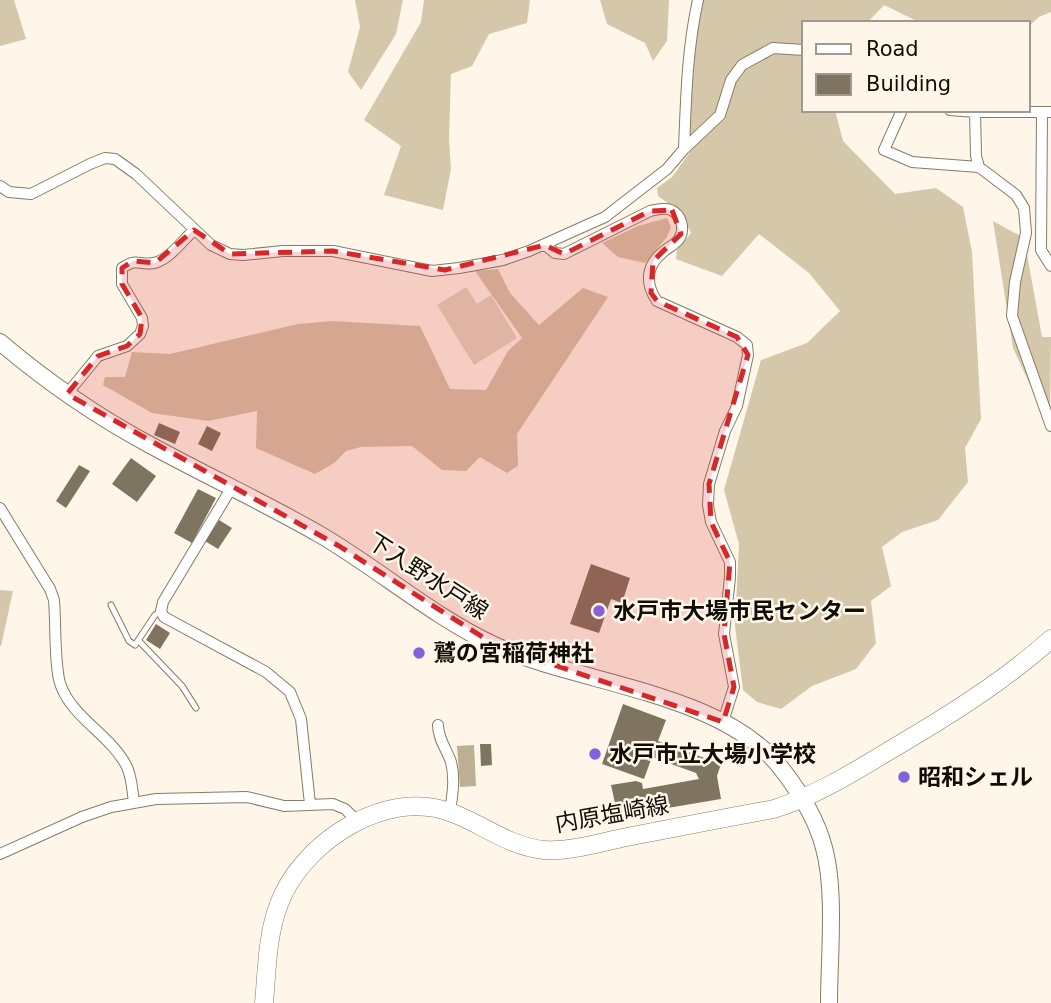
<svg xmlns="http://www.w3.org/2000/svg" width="1051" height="1003" viewBox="0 0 1051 1003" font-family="'DejaVu Sans','Noto Sans JP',sans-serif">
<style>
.green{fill:#e1d7c2}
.forest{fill:#d5c7aa}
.water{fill:#bdaf93}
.building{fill:#7f745f}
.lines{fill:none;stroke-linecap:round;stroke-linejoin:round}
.lane-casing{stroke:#867b66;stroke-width:7}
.street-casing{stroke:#867b66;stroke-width:12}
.secondary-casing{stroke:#867b66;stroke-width:18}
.primary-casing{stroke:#867b66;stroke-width:19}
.lane{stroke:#fff;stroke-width:5}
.street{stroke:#fff;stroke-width:10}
.secondary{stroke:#fff;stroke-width:16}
.primary{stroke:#fff;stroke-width:18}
.marked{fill:#d62828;fill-opacity:0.2;stroke:#d62828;stroke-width:5;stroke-dasharray:14 9;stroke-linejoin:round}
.poi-dot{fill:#8761db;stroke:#fef7e9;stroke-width:2.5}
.labels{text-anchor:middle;stroke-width:5;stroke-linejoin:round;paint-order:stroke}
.street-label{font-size:23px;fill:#110d06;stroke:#fef7e9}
.poi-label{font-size:23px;font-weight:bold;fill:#110d06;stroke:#fef7e9;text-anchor:start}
</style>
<rect width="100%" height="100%" fill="#fef7e9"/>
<path class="green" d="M466 287 477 304 491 295 517 338 474 365 437 305Z"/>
<path class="forest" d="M0 0H14L26 39 0 46Z
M355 0H403L396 34 361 90 348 72 360 27Z
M424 0H530L527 23 489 34 472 66 451 74 449 138 451 169 443 210 384 195 401 146 364 120 421 22Z
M600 0H669L667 41 653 61 645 43 607 24Z
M703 0H1051V12L1039 17 1028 27V23H921L884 5 867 23H804V110H835L843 141 895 194 936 188 963 207 972 252 981 419 965 448 968 482 938 520 902 532 882 547 891 586 871 601 876 643 856 669 812 686 781 709 757 702 743 690 735 626 739 544 724 490 761 360 807 343 840 311 809 273 759 234 722 276 676 259 677 250 691 233C683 216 674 207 658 196L657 188 672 177 690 152 691 90 698 26Z
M667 218 671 227 667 237 645 263 618 257 602 243 638 226Z
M993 221 1024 238 1042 337H1051L1050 428 1013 348Z
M498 269 510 293 539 325 583 288 608 297 517 434 518 466 507 473 480 457 466 471 442 470 412 446 361 447 346 451 334 463 315 474 256 448 257 411 208 421 152 413 103 385 105 377H125L132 352 170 354 298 324 333 321 420 326 450 389 486 390 508 351 522 338 475 271Z
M0 590 13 591 1 646H0Z"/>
<path class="water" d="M474 745 476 786 460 787 457 746Z"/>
<path class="building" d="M159 423 180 432 175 444 154 435Z
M207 426 221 433 212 451 198 444Z
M131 458 156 476 137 502 112 484Z
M79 465 90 471 66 508 56 501Z
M198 489 216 498 192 543 174 533Z
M219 520 232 528 218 549 205 541Z
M591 564 630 578 622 603 611 599 599 633 570 624Z
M156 624 170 633 160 649 146 640Z
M623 704 666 720 658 741 721 764 717 776 721 799 620 816 619 803H615L611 785 636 781 642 783 643 789 699 779 696 773 652 757 644 779 602 764Z
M480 744H491L492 765 481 766Z"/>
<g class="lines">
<g class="lane-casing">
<path id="lane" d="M111 605 129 641 135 645 155 615 161 611
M139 641 182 686 196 708"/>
</g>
<g class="street-casing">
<path id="street" d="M902 110 884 150 912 162 979 167
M950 110 975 112H1051
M975 112 976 156 979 167 1016 195 1024 208 1026 233 1015 282 1012 316 1051 426
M1042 112 1041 250 1051 266
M684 149C686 99 687 49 698 0
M0 186 9 192 31 194 90 164 105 158 115 159 136 174 211 245 230 254 243 255 283 251H333L432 271 459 268 503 260 529 251 605 217 667 169 684 149 720 115 731 80 742 65 773 48 804 50
M545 245 555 253 564 254 650 211C656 210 665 207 671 210 682 215 685 230 679 239 675 245 667 248 662 253 646 266 645 284 657 301L737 337 747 345 748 355 737 406 725 431 709 484 708 505 711 522 730 562V577L724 634 734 687 723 722
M67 394 98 356 127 346 140 334 143 326 142 318 122 284V268C138 257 139 266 154 263 169 260 184 239 194 230
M232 487 163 602 161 611 164 617 266 672 290 692 301 719 310 804
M0 508 50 589 54 600C56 621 54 669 61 686 73 718 110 735 126 765 132 776 132 789 134 802
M438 725C438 739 447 750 451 762 455 777 453 798 449 813
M0 854 82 817 111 807 156 799 247 797 284 806 333 804 345 809 358 822"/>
</g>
<g class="secondary-casing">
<path id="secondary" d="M0 342C47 382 98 417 152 446 207 476 265 503 319 534 379 569 432 616 494 645 579 684 722 692 781 768 799 791 817 820 824 848 836 891 829 958 829 1003"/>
</g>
<g class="primary-casing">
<path id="primary" d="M264 1003C267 970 267 935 279 904 300 847 374 796 435 808 474 816 503 846 544 850 569 852 598 843 622 838 673 828 723 818 774 809 817 795 854 772 892 749 948 716 1003 682 1051 639"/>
</g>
<use href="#lane" class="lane"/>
<use href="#street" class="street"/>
<use href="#secondary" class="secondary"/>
<use href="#primary" class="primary"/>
</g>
<path class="marked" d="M672 210 681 234 653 261 651 293 657 301 737 337 748 355 709 484 711 522 730 562 724 634 734 687 723 722 495 645 339 546 67 394 98 356 127 346 140 334 142 318 122 284V268L133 261 155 263 194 230 230 254 333 251 445 270 545 245 564 254 650 211Z"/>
<g class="poi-dot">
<circle cx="599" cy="611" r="7"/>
<circle cx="419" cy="653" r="7"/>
<circle cx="595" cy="754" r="7"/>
<circle cx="904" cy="777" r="7"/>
</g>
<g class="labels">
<g class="street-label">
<text transform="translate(428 576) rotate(33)" y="8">下入野水戸線</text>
<text transform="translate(612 814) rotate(-10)" y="8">内原塩崎線</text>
</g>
<g class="poi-label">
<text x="613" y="619">水戸市大場市民センター</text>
<text x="433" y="661">鷲の宮稲荷神社</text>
<text x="609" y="762">水戸市立大場小学校</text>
<text x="918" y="785">昭和シェル</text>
</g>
</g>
<rect x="802" y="21" width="228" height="91" fill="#fef7e9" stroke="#9f998e" stroke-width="2"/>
<rect x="816" y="44" width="35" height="10" fill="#ffffff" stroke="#9f998e" stroke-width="2"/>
<text x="866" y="56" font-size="21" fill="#110d06">Road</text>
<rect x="816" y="74" width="35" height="21" fill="#7f745f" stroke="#9f998e" stroke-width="2"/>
<text x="866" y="91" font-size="21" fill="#110d06">Building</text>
</svg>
